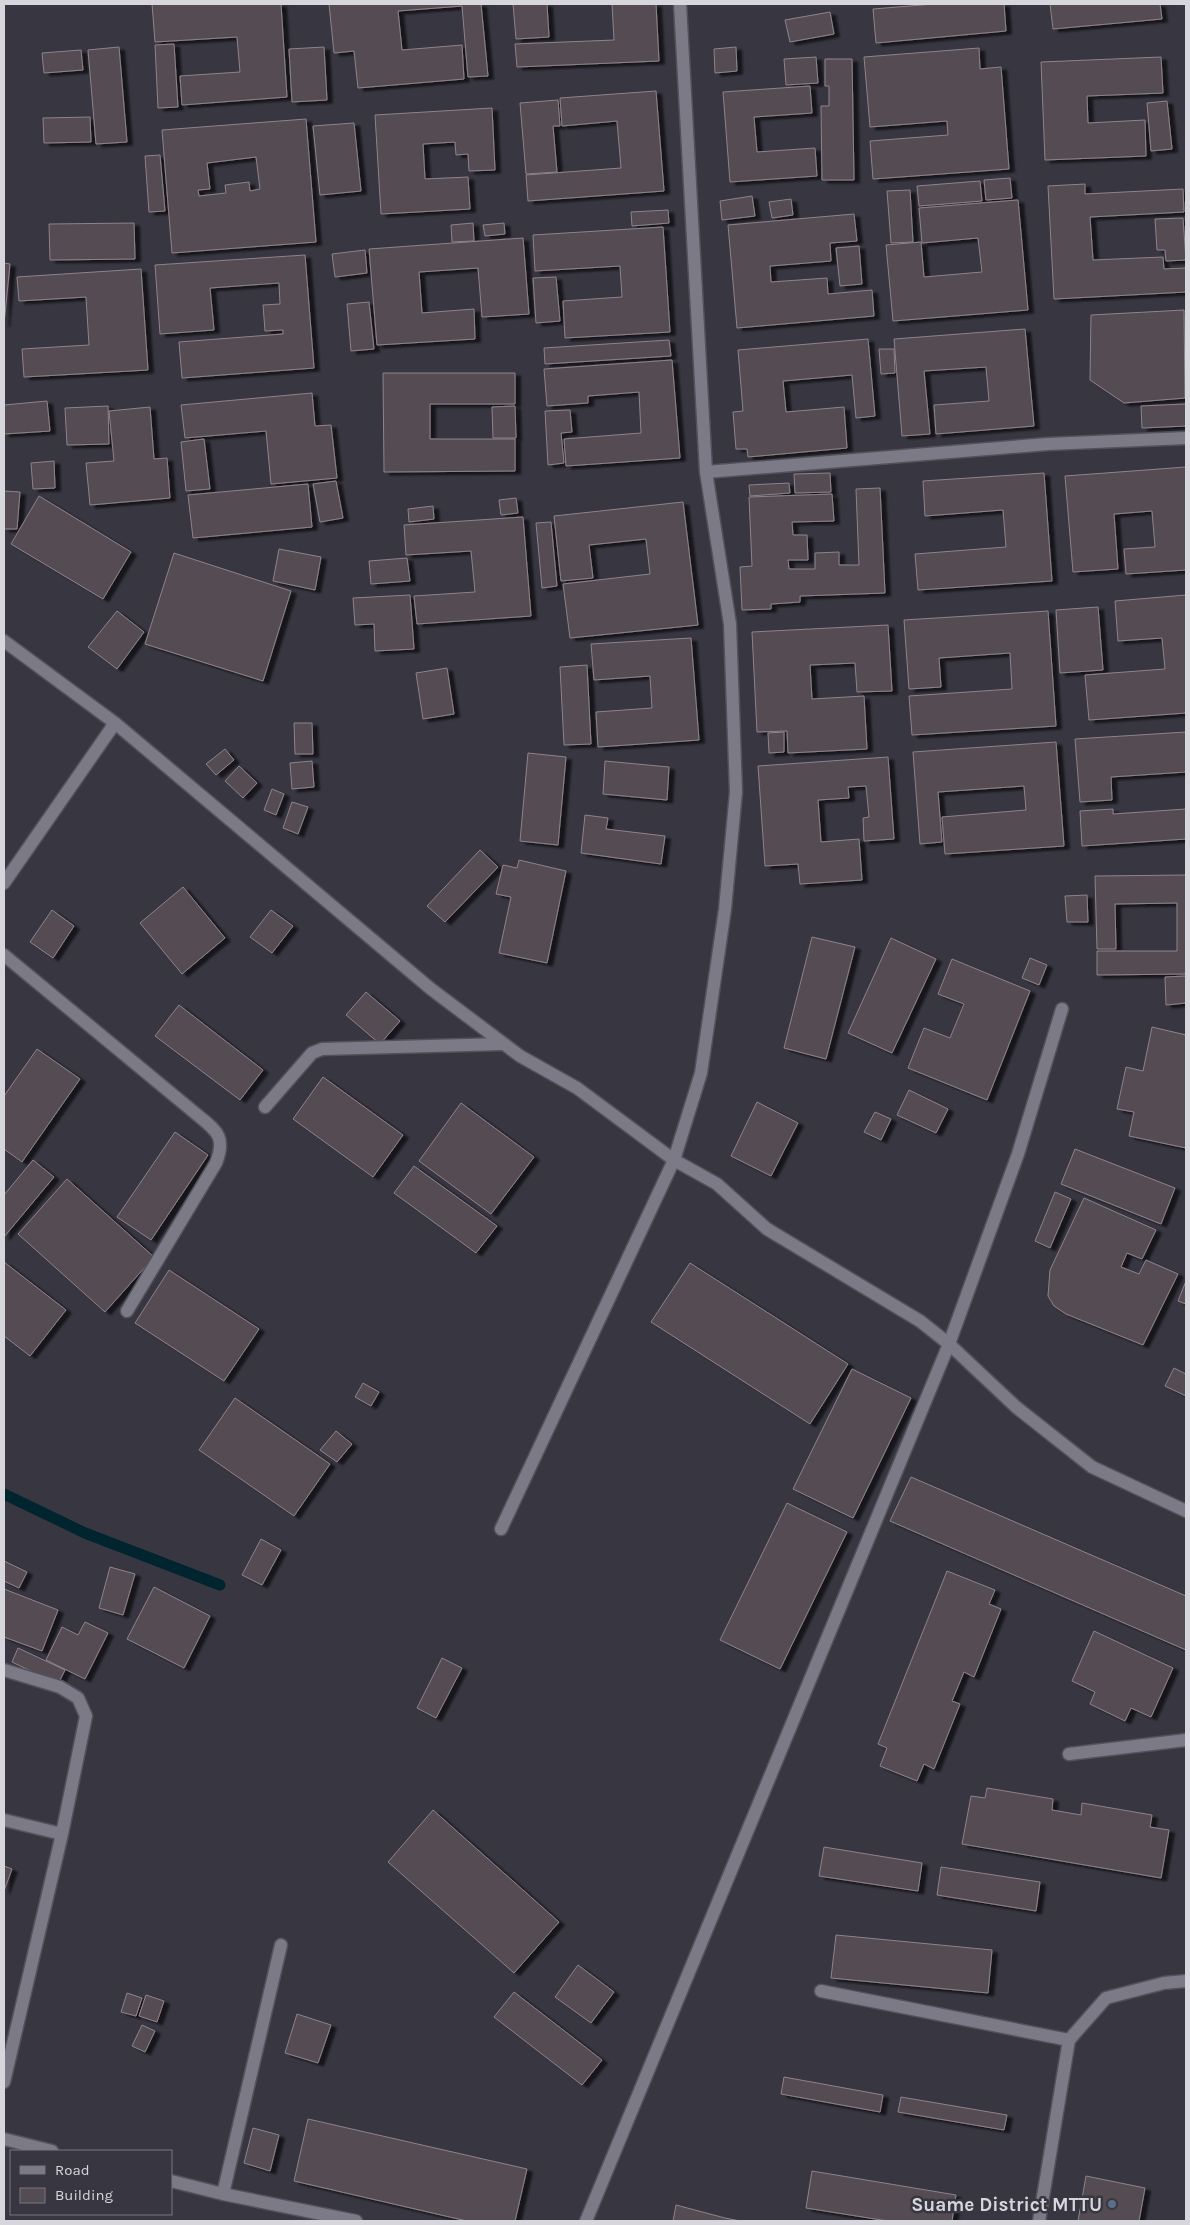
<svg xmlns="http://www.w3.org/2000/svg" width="1190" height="2225" viewBox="0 0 1190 2225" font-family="Karla,sans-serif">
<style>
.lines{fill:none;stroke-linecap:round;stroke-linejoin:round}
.stream{stroke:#00252e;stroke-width:11}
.building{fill:#554b52;stroke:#8e838b;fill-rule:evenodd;filter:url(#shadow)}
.service-casing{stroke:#53525a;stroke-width:15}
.minor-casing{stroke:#53525a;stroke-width:15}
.service{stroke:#7b7a86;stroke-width:12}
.minor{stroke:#7b7a86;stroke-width:12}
.service-dot{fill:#5c6f8a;stroke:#383641;stroke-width:2}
.labels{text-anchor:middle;stroke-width:5;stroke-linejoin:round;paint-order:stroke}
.poi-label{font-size:19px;font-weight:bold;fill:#d7d6dc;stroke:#383641;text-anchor:end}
</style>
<defs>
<filter id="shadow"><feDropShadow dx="5.5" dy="3" stdDeviation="1" flood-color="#0009"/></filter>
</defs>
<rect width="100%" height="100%" fill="#383641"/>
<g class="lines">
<path class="stream" d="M4 1494 85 1533 220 1585"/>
</g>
<path class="building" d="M152 4H281L287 97 182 105 180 76 240 72 237 37 155 42Z
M329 4H481L488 76 468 77 462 6 398 11 402 50 462 45 464 79 358 88 354 51 334 53Z
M513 4H547L549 37 516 39Z
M612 4H656L659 61 517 67 515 44 614 40Z
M934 4H1004L1006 31 876 43 873 9Z
M1050 4H1160L1162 19 1053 29Z
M830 12 834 34 790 42 785 20Z
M174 44 178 107 158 108 155 45Z
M119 47 127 142 96 144 88 50Z
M324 47 327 100 292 102 289 49Z
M736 47 737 71 715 73 714 49Z
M979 48 980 69 1001 67 1009 169 873 179 870 141 948 135 947 121 870 127 864 57Z
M81 50 83 70 44 73 42 53Z
M816 57 818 83 786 85 784 59Z
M1161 57 1163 93 1087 96 1088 123 1145 120 1146 156 1045 160 1041 62Z
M825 59H852L854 180H822L821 106H829V86H825Z
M810 86 812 113 754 117 757 152 815 148 817 176 730 182 723 92Z
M656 91 664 191 528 201 526 175 621 168 617 121 562 126 560 98Z
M558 100 560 126H553L557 172 526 174 520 103Z
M1167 101 1172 149 1151 151 1147 103Z
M492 108 495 170 469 171 468 154 456 155 455 142 423 144 425 179 468 177 470 209 381 214 375 115Z
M90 117 91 142 44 143 43 118Z
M306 119 316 242 172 253 162 130ZM256 157 260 189 250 191 249 182 225 185 226 193 199 196 198 190 210 189 207 163Z
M354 123 361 191 320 195 313 126Z
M160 155 165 211 149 212 145 156Z
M1010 178 1012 198 986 200 984 180Z
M980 181 982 201 919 206 917 186Z
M1085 184V194L1183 189 1184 212 1090 217 1093 260 1163 257 1164 269 1186 268V292L1054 299 1048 186Z
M910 190 913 242 891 243 887 191Z
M752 196 755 216 722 220 720 201Z
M791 199 793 215 772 218 769 202Z
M1018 200 1028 310 893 321 886 245 921 242 924 277 982 272 978 238 922 243 919 208Z
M668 210 669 223 632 226 631 212Z
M854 214 857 241 830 243 831 261 770 266 771 282 827 278 828 294 872 290 874 316 737 328 728 225Z
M1183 218 1186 260 1166 261 1165 250H1157L1155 219Z
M134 223 135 259 50 260 49 224Z
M473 223 474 241 452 242 451 225Z
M504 223 505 234 485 236 483 225Z
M663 227 670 332 565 338 563 301 622 297 620 266 535 271 533 235Z
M523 238 529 314 482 317 478 268 419 272 422 313 474 309 475 339 377 345 369 249Z
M859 246 862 284 840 286 836 248Z
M365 250 367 273 335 277 332 254Z
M305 255 314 368 182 378 179 342 283 334V330L265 331 263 305 280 304 279 283 210 288 214 330 160 334 155 265Z
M4 263 10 264 4 324Z
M141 269 148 370 24 377 22 349 89 345 86 297 19 301 17 277Z
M556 277 560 321 536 323 533 278Z
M369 302 374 349 351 351 347 304Z
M1184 310 1185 398 1124 403 1090 380 1091 315Z
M1025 329 1034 426 936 434 934 405 989 401 986 367 924 371 930 434 902 436 894 339Z
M868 339 875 416 856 418 852 375 783 381 786 412 844 407 847 448 748 457 747 449H736L733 412 743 411 738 350Z
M669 340 671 356 545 364 544 348Z
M879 349H894L895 373 881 374Z
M672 360 680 458 566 466 564 439 641 433 639 392 588 396V403L547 406 544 369Z
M383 373H515V404H430V439H515V471L384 472Z
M312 393 315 426 331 425 337 478 271 484 266 431 185 438 181 405Z
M47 401 50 431 4 434V405Z
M1186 404V426L1142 428 1141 406Z
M108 406 109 444 67 445 65 408Z
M515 406 516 438H493L492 407Z
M150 407 154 459 167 458 170 498 90 505 86 463 114 461 109 411Z
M570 410 572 432 561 433 564 463 548 465 545 411Z
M204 439 210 489 186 491 181 442Z
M54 461 55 488 33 489 31 463Z
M1186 467V570L1126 574 1124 549 1155 547 1152 511 1114 514 1118 569 1073 572 1065 476Z
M830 473 831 492 795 493 794 474Z
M1044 473 1052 581 918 590 915 554 1006 547 1003 510 925 516 923 481Z
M336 481 343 518 320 522 313 484Z
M789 483 790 493 750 496 749 485Z
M308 484 312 527 193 538 188 495Z
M880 488 885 593 800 596V602L771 604V609L742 610 740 567 752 566 749 497 832 494 834 521 792 522 793 535H807L808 560H788L789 569H815V553L839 552V565H859L856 489Z
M4 491 20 492 17 529H4Z
M39 496 131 552 103 599 11 544Z
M516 498 518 513 501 515 499 500Z
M683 502 698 625 570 638 563 584 650 574 646 539 589 545 593 578 561 581 554 516Z
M433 506 434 519 409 522 408 509Z
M523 517 531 616 417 624 414 596 475 592 471 551 406 555 404 525Z
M551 522 557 586 542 588 536 523Z
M279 549 321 557 315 590 273 581Z
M174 553 291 591 263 681 145 644Z
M407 558 410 581 371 584 369 561Z
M410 595 414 649 375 651 374 624 355 625 353 598Z
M1186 595V713L1089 720 1085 675 1165 669 1162 638 1118 641 1115 601Z
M1098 607 1103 670 1060 673 1056 610Z
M117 611 144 632 117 669 88 647Z
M1048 611 1056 726 912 735 909 696 1012 689 1010 653 939 658 941 687 909 689 904 620Z
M888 625 892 691 857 692 855 663 810 665 812 699 864 696 867 749 788 753 787 731 757 732 752 632Z
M691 638 699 740 598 747 596 712 652 708 650 676 594 680 591 644Z
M587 665 591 744 564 745 560 667Z
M447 668 454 714 423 719 416 673Z
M294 723H312L313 754H295Z
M784 732V752L769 753 768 733Z
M1186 732V776V772L1111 777 1112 800 1080 802 1075 739Z
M1056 742 1064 846 945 854 942 817 1026 810 1024 786 938 792 942 842 920 844 913 752Z
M225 749 234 760 216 775 206 764Z
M528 753 566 757 558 845 520 841Z
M888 757 894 839 864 841 863 818 869 817 866 786 848 787 849 798 818 800 821 842 859 839 862 880 800 884 798 864 765 866 758 766Z
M312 761 314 787 292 789 290 763Z
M605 761 669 767 667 800 603 794Z
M239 766 257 783 243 798 225 781Z
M272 789 284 794 276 815 264 810Z
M292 802 308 807 298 834 283 828Z
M1113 809V814L1186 809V839L1082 846 1080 811Z
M585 815 608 818 606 829 665 836 661 864 581 853Z
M480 850 498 867 445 922 427 906Z
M519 860 566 871 547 963 499 953 511 897 496 894 503 865 517 868Z
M1186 875V974L1097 975V951H1177V903L1115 904 1116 949H1097L1095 876Z
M183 887 225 938 182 974 140 923Z
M1087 895 1088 922H1067L1065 896Z
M52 910 74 926 53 958 30 942Z
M271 910 293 926 272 953 250 937Z
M812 937 855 947 826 1059 784 1048Z
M891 938 936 959 892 1053 848 1033Z
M1030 958 1047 965 1039 985 1022 978Z
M952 959 1030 991 987 1100 908 1068 924 1028 950 1038 964 1004 938 994Z
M1186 976V1003L1166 1005 1165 977Z
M366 992 400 1021 380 1044 346 1015Z
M179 1005 263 1070 240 1100 155 1036Z
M1152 1027 1186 1035V1148L1129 1136 1134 1112 1117 1109 1126 1067 1143 1071Z
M37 1049 80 1079 22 1162 4 1149V1096Z
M323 1077 403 1135 373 1177 293 1119Z
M909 1090 948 1109 936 1133 897 1115Z
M757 1102 798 1123 771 1176 731 1156Z
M461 1103 534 1157 491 1214 419 1161Z
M875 1112 891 1119 881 1140 864 1132Z
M175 1132 208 1155 151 1240 117 1217Z
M1075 1149 1175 1188 1161 1224 1061 1184Z
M33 1160 54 1177 4 1237V1195Z
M414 1166 497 1226 476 1253 394 1193Z
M67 1179 154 1257 105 1312 18 1234Z
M1055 1192 1071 1199 1050 1248 1035 1241Z
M1084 1198 1156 1230 1142 1259 1127 1253 1121 1267 1139 1274 1146 1260 1178 1274 1143 1345 1066 1314 1054 1306 1048 1296 1050 1270Z
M4 1262 66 1310 30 1356 4 1336Z
M690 1263 848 1364 810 1424 651 1322Z
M169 1270 259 1329 224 1381 135 1323Z
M1186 1281V1304L1178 1301Z
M1174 1368 1186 1374V1396L1165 1386Z
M852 1369 911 1398 853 1518 793 1489Z
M363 1383 379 1392 371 1406 355 1397Z
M235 1398 330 1464 294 1516 199 1450Z
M336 1431 352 1444 337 1462 320 1450Z
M911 1477 1186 1596V1650L890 1521Z
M787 1503 847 1532 780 1669 720 1640Z
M261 1539 281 1550 262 1585 242 1575Z
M4 1561 27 1572 19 1588 4 1581Z
M110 1567 135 1574 123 1615 99 1608Z
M947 1571 995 1590 989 1604 1001 1609 974 1677 964 1672 952 1701 960 1704 934 1769 924 1764 917 1781 880 1766 887 1748 878 1744Z
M154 1587 210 1616 184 1668 127 1639Z
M4 1589 58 1610 42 1651 4 1637Z
M85 1622 108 1633 85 1679 46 1660 62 1627 78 1635Z
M1094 1631 1173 1668 1151 1717 1131 1708 1125 1721 1090 1704 1095 1692 1072 1681Z
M18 1648 65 1670 58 1684 12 1662Z
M442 1658 462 1668 436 1718 417 1708Z
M987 1788 1053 1799 1052 1810 1081 1815 1082 1803 1152 1815 1150 1827 1169 1830 1161 1878 962 1844 971 1796 985 1798Z
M433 1810 559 1922 514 1973 388 1862Z
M824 1847 922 1863 918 1891 819 1876Z
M4 1866 12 1869 4 1891Z
M941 1867 1040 1882 1036 1911 937 1895Z
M836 1935 992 1950 988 1993 831 1978Z
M578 1965 614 1992 591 2023 555 1997Z
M514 1992 602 2060 582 2085 494 2017Z
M127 1993 142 1998 136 2016 121 2012Z
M146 1995 164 2001 157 2022 139 2016Z
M297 2014 331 2025 318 2063 285 2053Z
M142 2025 155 2031 145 2052 132 2046Z
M784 2077 883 2095 880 2112 781 2094Z
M901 2097 1007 2115 1004 2130 898 2112Z
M308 2119 527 2169 515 2221H467L294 2181Z
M253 2128 279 2135 270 2171 244 2163Z
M812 2171 956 2195 952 2221H888L806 2208Z
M1086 2176 1145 2188 1139 2221H1078Z
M676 2205 725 2218 740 2221H673Z"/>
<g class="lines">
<g class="service-casing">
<path id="service" d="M265 1107 312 1053 322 1049 503 1044
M949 1344 1018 1154 1062 1009
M501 1529 674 1160
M4 1670 60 1687 78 1698 86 1716 62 1834 4 2082
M1069 1754 1186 1740
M4 1820 62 1834
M821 1991 1069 2040
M4 2139 52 2151
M171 2181 223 2194 281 1945
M223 2194 356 2221"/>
</g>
<g class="minor-casing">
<path id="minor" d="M680 4 706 472 730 624 736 792 725 909 701 1073 674 1160 717 1184 767 1229 920 1321 949 1344 1016 1407 1092 1467 1186 1511
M706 472 1048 444 1186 438
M4 641 115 723 431 989 520 1056 577 1088 674 1160
M4 883 115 723
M4 955 195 1113C215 1130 227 1135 216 1163L127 1311
M586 2221 949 1344
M1039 2221 1069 2040 1106 1998 1164 1983 1186 1981"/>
</g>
<use href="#service" class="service"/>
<use href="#minor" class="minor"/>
</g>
<circle class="service-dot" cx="1112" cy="2204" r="5"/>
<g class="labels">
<g class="poi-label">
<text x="1102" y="2211">Suame District MTTU</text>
</g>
</g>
<rect width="1190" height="2225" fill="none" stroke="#d7d6dc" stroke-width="10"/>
<rect x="10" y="2150" width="162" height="65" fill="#383641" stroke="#78767f"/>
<rect x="20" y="2166" width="25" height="8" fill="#7b7a86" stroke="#78767f"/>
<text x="55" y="2175" font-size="15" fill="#d7d6dc">Road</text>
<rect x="20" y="2188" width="25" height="15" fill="#554b52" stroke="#78767f"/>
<text x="55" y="2200" font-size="15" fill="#d7d6dc">Building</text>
</svg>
